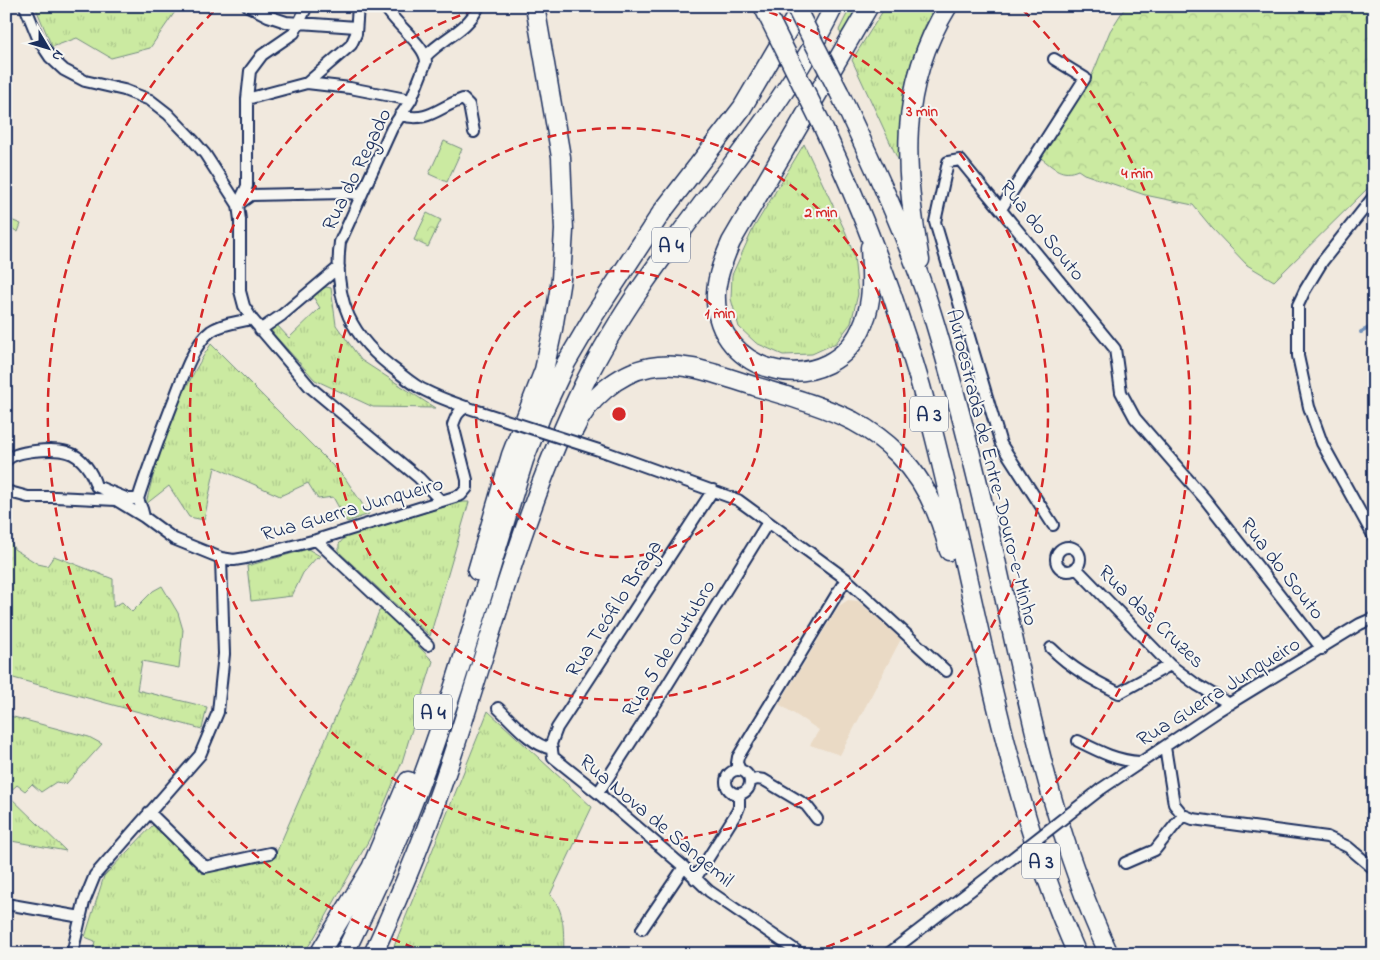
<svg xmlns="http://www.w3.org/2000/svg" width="1380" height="960" viewBox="0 0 1380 960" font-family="'Indie Flower',sans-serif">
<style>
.built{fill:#eadac5}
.grass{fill:url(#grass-tufts);stroke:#738c80}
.forest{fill:url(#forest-crowns);stroke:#738c80}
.pitch{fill:#cbeaa1;stroke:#738c80}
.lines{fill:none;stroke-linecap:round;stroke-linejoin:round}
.stream{stroke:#7493bb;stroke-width:4}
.minor-casing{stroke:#1b2f5e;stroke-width:14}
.motorway-casing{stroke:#1b2f5e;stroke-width:21}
.minor{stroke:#f6f6f2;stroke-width:10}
.motorway{stroke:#f6f6f2;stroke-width:18}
.minor-bridge-casing{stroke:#1b2f5e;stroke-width:14;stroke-linecap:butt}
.motorway-bridge-casing{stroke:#1b2f5e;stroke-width:21;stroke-linecap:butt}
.minor-bridge{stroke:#f6f6f2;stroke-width:10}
.motorway-bridge{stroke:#f6f6f2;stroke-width:18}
.ring{fill:none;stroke:#d62828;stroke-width:2.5;stroke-dasharray:9 6}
.labels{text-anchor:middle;stroke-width:4;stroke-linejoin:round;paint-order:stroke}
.shield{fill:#f6f6f2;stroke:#5d6b8a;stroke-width:1}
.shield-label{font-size:20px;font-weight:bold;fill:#1b2f5e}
.street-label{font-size:21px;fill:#1b2f5e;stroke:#f6f6f2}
.centre{fill:#d62828;stroke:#f6f6f2;stroke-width:2.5}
.ring-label{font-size:15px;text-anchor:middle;font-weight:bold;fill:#d62828;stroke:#f6f6f2;stroke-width:4;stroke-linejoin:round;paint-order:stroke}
</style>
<defs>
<pattern id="grass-tufts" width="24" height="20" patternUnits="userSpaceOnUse" patternTransform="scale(1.25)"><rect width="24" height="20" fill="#cbeaa1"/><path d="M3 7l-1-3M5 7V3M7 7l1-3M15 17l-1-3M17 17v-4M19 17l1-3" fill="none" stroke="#aec98d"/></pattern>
<pattern id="forest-crowns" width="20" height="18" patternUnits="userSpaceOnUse" patternTransform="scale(1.25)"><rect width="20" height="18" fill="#cbeaa1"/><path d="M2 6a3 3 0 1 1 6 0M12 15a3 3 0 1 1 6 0" fill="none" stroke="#aec98d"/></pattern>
</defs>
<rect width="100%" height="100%" fill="#f1e9de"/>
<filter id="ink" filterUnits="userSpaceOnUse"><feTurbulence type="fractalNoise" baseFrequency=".02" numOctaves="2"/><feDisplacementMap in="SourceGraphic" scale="10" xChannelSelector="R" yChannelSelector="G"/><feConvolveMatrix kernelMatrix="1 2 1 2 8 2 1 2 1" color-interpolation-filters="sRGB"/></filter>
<g filter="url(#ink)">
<path class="built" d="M848 600 858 601 901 639 840 755 810 745 819 730 779 704 839 606Z"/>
<path class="grass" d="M35 6H179L150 48 111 58 77 38 52 47Z
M851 6H858L842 36 839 30Z
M886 6H935C922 28 906 73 903 98 901 120 901 142 900 164L852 60Z
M804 144 846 233 854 256 858 294 851 323 836 343 812 354 783 355 756 343 739 327 731 299 732 275 753 229Z
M6 218 21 224 18 232 6 225Z
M326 287 331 288 336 325 361 360 435 408 373 407 315 380 270 330 276 324 289 338 320 308 312 295Z
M211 344 345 478 369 514 347 522 333 497 318 499 308 483 280 496 215 467 204 520 189 517 169 486 146 504C159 448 179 393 211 344Z
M460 502H469L430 636 339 552V544L345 537Z
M6 532 14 549 38 564 47 566 54 556 113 579V607L122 602 132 612 153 591 162 586 178 613 183 630 179 668 142 661 137 690 207 707 202 729 6 676Z
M308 549 320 556 319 558 317 557 303 573 292 596 251 601 247 566Z
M383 610 433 661 402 762 370 838 314 938 303 954H92L95 941 85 937 104 876 154 824 199 869 204 872 274 858 367 644 379 611Z
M488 711 592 807 550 895C566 911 563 932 564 954H391Z
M6 715 89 737 102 744 66 784 56 782 41 792 32 784 25 791 17 785 7 794 66 851 6 840Z"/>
<path class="forest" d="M1126 6H1374V182L1274 281 1247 265 1212 228 1193 205 1145 195 1084 174 1078 170C1062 177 1054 168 1041 158L1075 104 1093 73 1110 31Z
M427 213 441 220 428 247 414 240Z"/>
<path class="pitch" d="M444 141 462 149 447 182 429 174Z"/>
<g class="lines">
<path class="stream" d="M1361 332 1369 328 1374 321"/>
<g class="minor-casing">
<path id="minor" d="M25 6 38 38 44 48 50 57 64 70 85 81 124 90 150 100 168 114 193 140 205 154 238 205 240 220V291L244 306 252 319 310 387 419 478 440 500
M248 6 268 16 286 22 356 27
M385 6C393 23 426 45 426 62L411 100 392 128 340 242C333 301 351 338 398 372 407 379 416 387 426 391 444 400 462 406 481 412
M426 56C445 36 466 32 479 6
M307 83 350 88 411 100
M247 99 307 83 351 45 356 34 358 6
M400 115C430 123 438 107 463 99L469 105 474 132
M1374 196 1322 262 1305 290 1298 305V356L1309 407 1322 443 1374 537
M240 203 251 195 344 193 362 194
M238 205 247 186V99L250 71 262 55 294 33 307 6
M1001 209 1085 78 1054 59
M260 330 282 315 339 267
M608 453 738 500 846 579 946 671
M6 461C15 450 54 448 67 452 82 456 92 472 96 486L128 499H138
M713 490 557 728 551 744 553 757 598 793 684 867 709 891 801 954
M6 491 28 497H55L116 500 144 517 174 539 221 558 234 560 246 558 316 540 461 495 467 488V480L453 425C456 416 458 411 467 407
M144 517 142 509 138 499C148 467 160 436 172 405 181 383 192 345 211 331 223 323 239 322 252 319
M1053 525 1001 444 935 222 948 162 960 160 1115 349 1121 392 1135 418 1205 499 1322 649
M316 540 428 645
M1056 559a12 12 0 1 1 24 0a12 12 0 1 1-24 0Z
M1076 568 1170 665 1197 685 1230 704
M1051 648C1072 669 1093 680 1119 693L1170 665
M498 708C513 722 531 745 552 749
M1078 741C1098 751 1117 761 1140 762
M1165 747 1174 804 1183 815 1193 819 1327 837 1348 847 1374 869
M726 782a12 12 0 1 1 24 0a12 12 0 1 1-24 0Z
M740 770 737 763 738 757 846 579
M751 781 757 779 764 780 806 805 817 819
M1101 789 1219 710 1360 624 1374 618
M598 793 658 700 768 522
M149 812 205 867 270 853
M1125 863 1155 850 1183 815
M695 879 737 812 739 807V795
M6 904 81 917
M642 929 684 867
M72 954 84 902 95 875 200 755 218 712 224 654 221 558
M888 954 996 871"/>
</g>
<g class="motorway-casing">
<path id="motorway" d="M869 6 731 242C724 258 717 275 716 293 712 379 834 403 864 322 874 298 871 272 870 247
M839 92C871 160 904 229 928 301 952 377 972 456 990 534 1023 675 1047 822 1109 954
M821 123C868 222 906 324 933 431 978 606 1003 788 1077 954
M920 260C904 170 897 88 948 6
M574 430C587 400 618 373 650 367 686 360 723 377 757 387 790 397 823 406 853 421 870 430 886 442 899 455 926 482 940 515 949 551
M477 571 511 455 544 370 553 329 561 279 564 230 561 157 535 6
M319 954 371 868 408 781
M344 954C367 907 390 861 409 813 454 697 487 578 524 460L542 414 566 363 593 317 662 212 742 108 802 6
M373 954C403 889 430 823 452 756 493 631 526 502 584 384 651 247 767 143 834 6"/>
</g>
<use href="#minor" class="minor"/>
<use href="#motorway" class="motorway"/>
<g class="minor-bridge-casing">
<path id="minor-bridge" d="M481 412 608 453
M996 871 1101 789"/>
</g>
<g class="motorway-bridge-casing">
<path id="motorway-bridge" d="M763 6 821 123
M795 6 839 92"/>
</g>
<use href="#minor-bridge" class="minor-bridge"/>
<use href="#motorway-bridge" class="motorway-bridge"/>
</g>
</g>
<g class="ring">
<circle cx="619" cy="414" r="143"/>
<circle cx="619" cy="414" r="286"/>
<path d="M755 7A429 429 0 1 1 483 7"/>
<path d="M428 953A572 572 0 0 1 215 10M1023 10A572 572 0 0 1 810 953"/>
</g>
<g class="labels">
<g class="shield">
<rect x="652" y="227.5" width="38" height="35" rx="4"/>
<rect x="910" y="396.5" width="38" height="35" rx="4"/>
<rect x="414" y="694.5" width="38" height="35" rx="4"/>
<rect x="1022" y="843.5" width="38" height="35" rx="4"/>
</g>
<g class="shield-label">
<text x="671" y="252">A 4</text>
<text x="929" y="421">A 3</text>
<text x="433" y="719">A 4</text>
<text x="1041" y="868">A 3</text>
</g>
<g class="street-label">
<text transform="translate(356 169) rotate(-64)" y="7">Rua do Regado</text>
<text transform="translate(1043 230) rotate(51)" y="7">Rua do Souto</text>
<text transform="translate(993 467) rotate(76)" y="7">Autoestrada de Entre-Douro-e-Minho</text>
<text transform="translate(352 508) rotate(-16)" y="7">Rua Guerra Junqueiro</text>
<text transform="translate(1283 568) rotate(52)" y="7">Rua do Souto</text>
<text transform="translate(613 608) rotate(-57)" y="7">Rua Teófilo Braga</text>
<text transform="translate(1152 616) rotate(44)" y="7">Rua das Cruzes</text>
<text transform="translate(668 648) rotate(-58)" y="7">Rua 5 de Outubro</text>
<text transform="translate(1218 691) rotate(-32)" y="7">Rua Guerra Junqueiro</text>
<text transform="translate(657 820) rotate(40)" y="7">Rua Nova de Sangemil</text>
</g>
</g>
<circle cx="619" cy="414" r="8" class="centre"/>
<g class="ring-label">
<text x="922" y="116">3 min</text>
<text x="1137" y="178">4 min</text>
<text x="821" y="217">2 min</text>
<text x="720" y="318">1 min</text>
</g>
<rect width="1380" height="960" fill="none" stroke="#f6f6f2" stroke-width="25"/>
<rect x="12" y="12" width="1355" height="935" fill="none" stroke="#1b2f5e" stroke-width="2" filter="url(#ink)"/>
<g transform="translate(48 48) rotate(128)" stroke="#f6f6f2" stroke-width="4" paint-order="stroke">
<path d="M0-4L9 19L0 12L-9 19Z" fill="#1b2f5e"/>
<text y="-8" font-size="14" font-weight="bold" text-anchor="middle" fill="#1b2f5e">N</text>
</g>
</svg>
